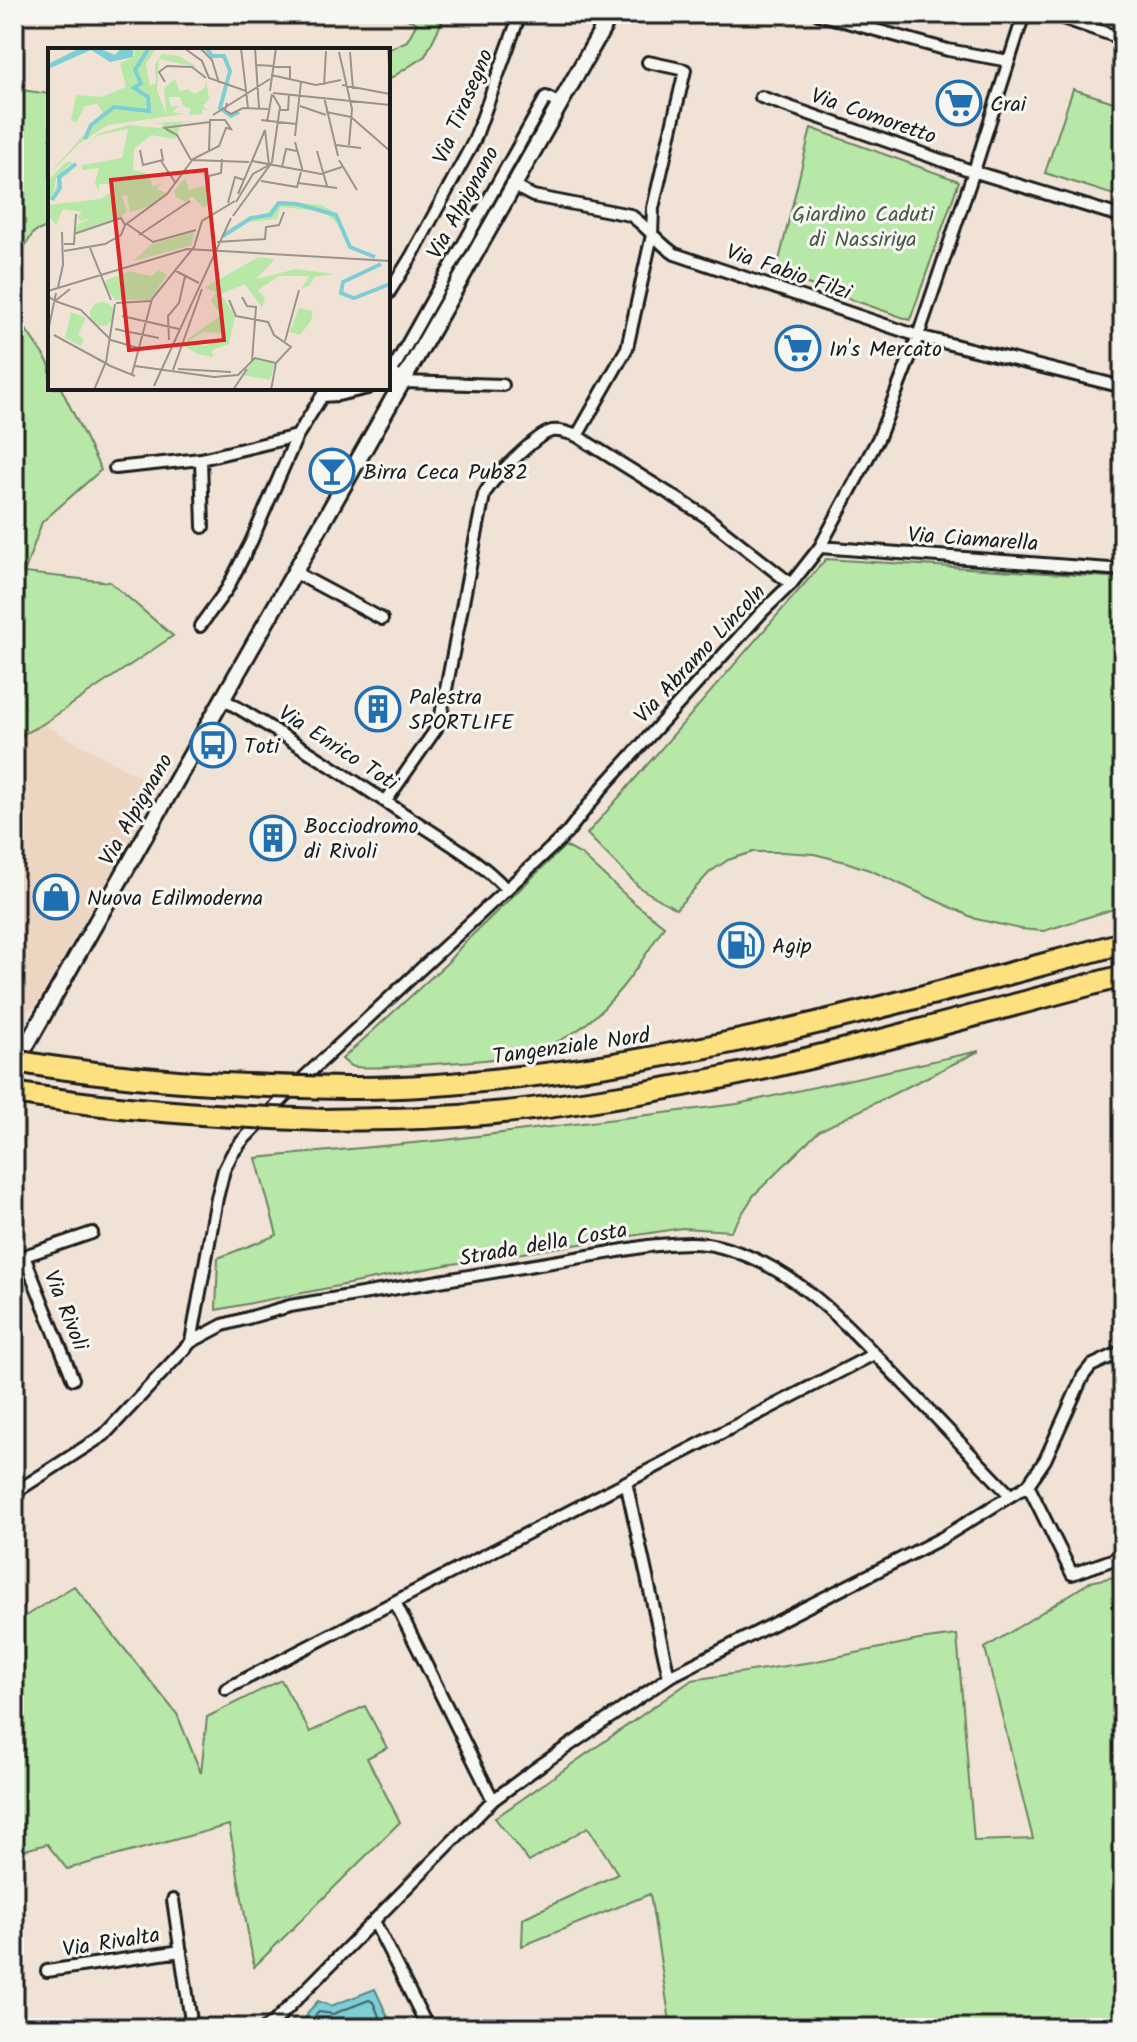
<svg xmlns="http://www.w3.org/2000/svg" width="1137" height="2042" viewBox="0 0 1137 2042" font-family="Kalam,sans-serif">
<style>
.built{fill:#ecd6c2}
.green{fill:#b8e8a7;stroke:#6a8262;stroke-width:2}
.water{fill:#7dced5;stroke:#56878b;stroke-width:2}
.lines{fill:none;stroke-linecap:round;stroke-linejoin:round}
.shore{stroke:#436366;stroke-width:2}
.minor-casing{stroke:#1c1c1c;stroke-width:16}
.tertiary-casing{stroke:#1c1c1c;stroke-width:20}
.motorway-casing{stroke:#1c1c1c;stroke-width:26}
.minor{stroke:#f6f6f2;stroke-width:10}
.tertiary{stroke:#f6f6f2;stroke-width:14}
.motorway{stroke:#fde080;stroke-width:20}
.motorway-bridge-casing{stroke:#1c1c1c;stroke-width:26;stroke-linecap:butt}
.motorway-bridge{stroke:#fde080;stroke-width:20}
.labels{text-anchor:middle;stroke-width:6;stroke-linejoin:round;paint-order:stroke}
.poi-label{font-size:22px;fill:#1c1c1c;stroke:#f6f6f2;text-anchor:start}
.street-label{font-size:22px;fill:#1c1c1c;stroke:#f6f6f2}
.park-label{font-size:22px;fill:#4b5946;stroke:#f6f6f2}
.inset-river{fill:none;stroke:#7dced5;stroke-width:4}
.inset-road{fill:none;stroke:#9b938c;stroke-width:2}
.view{fill:#d62828;fill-opacity:0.15;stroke:#d62828;stroke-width:4}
.inset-edge{fill:none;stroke:#1c1c1c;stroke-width:4}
</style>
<rect width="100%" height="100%" fill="#f0e3d6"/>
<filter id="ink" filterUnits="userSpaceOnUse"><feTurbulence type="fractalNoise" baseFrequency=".0125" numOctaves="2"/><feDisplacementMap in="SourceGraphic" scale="16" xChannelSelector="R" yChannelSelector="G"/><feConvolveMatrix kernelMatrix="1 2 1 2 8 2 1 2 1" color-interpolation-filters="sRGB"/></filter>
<g filter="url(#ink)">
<path class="built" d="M43 724 160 788 35 1007 23 1012 14 1011V739Z"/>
<path class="green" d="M395 14H446L425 56 388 80 387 50 407 41 417 23Z
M14 89 50 94V226L34 232 14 263Z
M1073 89 1123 105V198L1045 173Z
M811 128 959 181 910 320 776 273Z
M14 312 48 362 50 366V388H61L101 470 42 522 24 573 110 582 173 636 43 724 14 739Z
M826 559 1123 578V906L1044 931 1020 929 976 919 872 871 846 862 814 854 782 852H753L728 860 710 872 676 909 640 888 587 834Z
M565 846 582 855 633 902 664 926C640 965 609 1013 568 1036 524 1062 468 1061 419 1065 404 1066 363 1070 351 1066 350 1066 343 1060 342 1059L447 963 464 943Z
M979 1051 819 1131 754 1195 731 1231 682 1228 446 1265 216 1310 218 1258 277 1235 256 1158 445 1140 737 1104Z
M1123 1575V2028H671L650 1894 522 1946 523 1918 618 1874 588 1827 529 1862 495 1818 692 1680 812 1662 919 1640 957 1635 974 1841 1033 1839 985 1648 1090 1582Z
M74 1586 177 1714 201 1773 207 1717 281 1680 310 1732 365 1706 387 1748 367 1758 400 1822 254 1967 229 1825 67 1869 47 1844 14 1853V1623Z"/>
<path class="water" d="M375 1989 393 2028H302L308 2012 318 2001 331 2006Z"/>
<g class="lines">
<path class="shore" d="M311 2028 315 2016 319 2012 333 2014 369 2000 373 2002 384 2028"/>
<g class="minor-casing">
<path id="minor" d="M818 14 948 50 1009 61
M1051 14 1123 39
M761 97 969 170 1123 217
M514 186 533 196 630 215C647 226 658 243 675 254L918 336 1123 387
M388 294 411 257 474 141 520 14
M403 382 392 371 546 97 560 104
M388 384 403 382 503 385
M322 396 338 395 368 388
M577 436 627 348 652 235 653 208 685 70 648 62
M201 459 203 527
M115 468 201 459 297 436
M820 547 1123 570
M294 572 382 619
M200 626 227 589 251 542 297 436 327 388
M223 699C285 735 344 774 404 814 439 837 479 859 507 890
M386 801 436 729 441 715 484 495C491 480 536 434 552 431 561 430 569 433 577 436L705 516 791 584
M14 1256H24L73 1379
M24 1256 92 1233
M191 1342 223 1325 290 1306 648 1246C672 1244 697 1240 721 1247 797 1267 847 1326 900 1380 937 1418 973 1457 1010 1495
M626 1482 669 1677
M1028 1485 1072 1574 1123 1556
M14 1493 104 1435 191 1342 217 1198 224 1170 232 1154 242 1141 298 1083 566 834 603 787 763 611 791 584 820 547 879 437 918 336 974 171 1024 14
M395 1602 493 1800
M226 1689 874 1354
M173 1900 192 2028
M374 1921 428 2028
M47 1971 181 1951
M265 2028 274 2022 493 1800 542 1764 669 1677 942 1538 1028 1485 1045 1460 1083 1376 1091 1366 1123 1351"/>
</g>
<g class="tertiary-casing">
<path id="tertiary" d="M14 1067 611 14"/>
</g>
<g class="motorway-casing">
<path id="motorway" d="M344 1088C402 1089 461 1084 519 1077 725 1054 924 996 1123 943
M324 1120C380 1119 437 1119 494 1113 532 1110 570 1104 608 1098 783 1072 953 1020 1123 976"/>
</g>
<use href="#minor" class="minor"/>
<use href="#tertiary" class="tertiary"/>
<use href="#motorway" class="motorway"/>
<g class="motorway-bridge-casing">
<path id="motorway-bridge" d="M14 1061C123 1080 233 1086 344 1088
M14 1093C117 1110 220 1117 324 1120"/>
</g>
<use href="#motorway-bridge" class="motorway-bridge"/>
</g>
</g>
<defs>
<g id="supermarket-ring" transform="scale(2.3)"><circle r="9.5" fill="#f6f6f2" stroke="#1f6fb2" stroke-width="1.5"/><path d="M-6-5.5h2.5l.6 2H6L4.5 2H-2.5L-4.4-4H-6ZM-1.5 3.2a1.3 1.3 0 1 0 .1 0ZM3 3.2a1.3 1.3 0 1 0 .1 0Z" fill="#1f6fb2"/></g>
<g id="bar-ring" transform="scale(2.3)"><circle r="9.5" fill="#f6f6f2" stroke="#1f6fb2" stroke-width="1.5"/><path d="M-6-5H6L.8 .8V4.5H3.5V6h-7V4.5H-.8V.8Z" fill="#1f6fb2"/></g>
<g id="building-ring" transform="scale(2.3)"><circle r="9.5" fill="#f6f6f2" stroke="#1f6fb2" stroke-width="1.5"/><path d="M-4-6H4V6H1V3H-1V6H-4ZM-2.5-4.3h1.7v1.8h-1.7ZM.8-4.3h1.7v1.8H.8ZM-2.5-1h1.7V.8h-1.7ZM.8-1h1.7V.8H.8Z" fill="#1f6fb2"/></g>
<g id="bus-ring" transform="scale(2.3)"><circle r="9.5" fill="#f6f6f2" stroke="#1f6fb2" stroke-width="1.5"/><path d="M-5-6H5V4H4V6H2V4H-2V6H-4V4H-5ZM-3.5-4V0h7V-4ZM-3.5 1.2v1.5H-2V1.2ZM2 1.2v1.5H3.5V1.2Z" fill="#1f6fb2"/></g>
<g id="shop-ring" transform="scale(2.3)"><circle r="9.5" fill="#f6f6f2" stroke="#1f6fb2" stroke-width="1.5"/><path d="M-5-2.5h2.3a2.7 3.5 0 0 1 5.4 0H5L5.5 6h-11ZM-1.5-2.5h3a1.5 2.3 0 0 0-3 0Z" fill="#1f6fb2"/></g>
<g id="fuel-ring" transform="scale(2.3)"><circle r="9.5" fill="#f6f6f2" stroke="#1f6fb2" stroke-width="1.5"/><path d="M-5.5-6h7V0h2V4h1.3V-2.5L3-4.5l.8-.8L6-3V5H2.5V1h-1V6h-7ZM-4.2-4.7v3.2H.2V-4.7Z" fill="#1f6fb2"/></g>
</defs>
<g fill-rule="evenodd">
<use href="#supermarket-ring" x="959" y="103"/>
<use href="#supermarket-ring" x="798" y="348"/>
<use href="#bar-ring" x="332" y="471"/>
<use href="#building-ring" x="378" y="709"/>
<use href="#bus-ring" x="213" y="745"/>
<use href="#building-ring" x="273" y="838"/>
<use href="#shop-ring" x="56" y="897"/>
<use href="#fuel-ring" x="741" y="945"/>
</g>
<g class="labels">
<g class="poi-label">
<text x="990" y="111">Crai</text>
<text x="829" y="356">In's Mercato</text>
<text x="363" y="479">Birra Ceca Pub82</text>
<text x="409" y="704">Palestra<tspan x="409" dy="25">SPORTLIFE</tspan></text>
<text x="244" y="753">Toti</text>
<text x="304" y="833">Bocciodromo<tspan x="304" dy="25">di Rivoli</tspan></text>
<text x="87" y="905">Nuova Edilmoderna</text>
<text x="772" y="953">Agip</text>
</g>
<g class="street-label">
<text transform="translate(462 106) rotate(-67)" y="8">Via Tirasegno</text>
<text transform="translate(874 115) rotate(19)" y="8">Via Comoretto</text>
<text transform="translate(462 202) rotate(-61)" y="8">Via Alpignano</text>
<text transform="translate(789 271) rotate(19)" y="8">Via Fabio Filzi</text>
<text transform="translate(973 538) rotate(4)" y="8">Via Ciamarella</text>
<text transform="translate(699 653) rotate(-47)" y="8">Via Abramo Lincoln</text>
<text transform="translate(339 747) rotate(33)" y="8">Via Enrico Toti</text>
<text transform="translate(135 809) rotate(-60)" y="8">Via Alpignano</text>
<text transform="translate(571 1045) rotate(-8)" y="8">Tangenziale Nord</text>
<text transform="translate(543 1243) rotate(-10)" y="8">Strada della Costa</text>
<text transform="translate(67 1310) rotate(68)" y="8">Via Rivoli</text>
<text transform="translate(111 1941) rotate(-9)" y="8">Via Rivalta</text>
</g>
<g class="park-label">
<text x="863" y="221">Giardino Caduti<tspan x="863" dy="25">di Nassiriya</tspan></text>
</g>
</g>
<g transform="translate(48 48)">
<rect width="342" height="342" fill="#f0e3d6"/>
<path d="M87 0H108L98 16 102 38 108 35 107 17 114 6 131 8 149 19 111 11 109 42 118 66 116 40 127 31 132 44 140 41 146 46 156 41 158 32 161 50 155 59 163 64 154 61 155 66 141 67 143 61 135 58 132 49H121L123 59 132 57 124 64 137 66 60 77 32 95 0 127 55 65 49 56 37 58 28 75 23 72 28 47 53 49 78 39 72 15 86 9ZM148 73 134 75 127 91 103 87 86 101 85 122 101 126 105 139 115 134 108 141 119 145 103 158 82 164 79 147 74 148 79 163 71 170 27 185 30 176 45 170 32 173 29 169 34 164 15 161 8 177 0 167V157L52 151 63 144 61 136H51V143L47 135 51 120 34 122V117L74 110 80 81 48 88 31 105 49 86 81 77 112 80 116 76 102 75ZM20 113 29 117H21L8 130 5 149 10 132 29 119 12 132 11 145 0 154V132ZM137 130 141 142 159 137 161 156 156 160 144 148 138 154 128 149 126 143ZM229 153 274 157 289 166 292 177 274 163 232 159 229 171 193 175 181 187 184 179 221 164ZM146 184 144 197 85 213 104 196ZM210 209 227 211 208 231 248 221 286 226 266 229 262 237 253 241 261 228H231L210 242 217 250 214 260 197 236 173 246 187 268 181 296 164 302 165 309 149 306 137 298 140 291 173 267 163 253 168 244 156 240ZM155 284 176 285V291L157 298 141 293ZM111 222 119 227 102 252H67L54 234 81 223 103 228ZM42 266a12 12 0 1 1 24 0a12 12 0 1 1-24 0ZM251 260 265 263 263 273 252 287 242 284 240 288ZM23 264 38 270 30 287 36 291 33 298 17 290ZM207 310 227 315 222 332 195 327Z" fill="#b8e8a7" fill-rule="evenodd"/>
<path d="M32 0H50L67 7 73 0H85V9L62 14 43 2 0 21V16Z" fill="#7dced5"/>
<path class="inset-river" d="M158 0 164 8H176L182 23 172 60 183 68 191 64M37 91 43 77 66 59 101 63 100 49 86 40 93 35 87 22 101 0M4 152 12 140 11 129 28 116M175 188 203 170 222 167 231 155 249 156 288 167 302 199 327 209M333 216 295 234 293 245 306 250 342 236"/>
<path class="inset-road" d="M136 0 154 13 161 30 198 43M152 0 164 12 171 35M193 0 200 60M207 0 211 60M265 0H327M340 0 342 32M291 4 304 61 301 97M302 4 305 41M208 17 242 19V32M223 27 268 37 293 32M117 34 111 24 119 18 144 19 158 30M276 37 278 3M294 37 342 46M222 43 228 0M225 45 342 57M276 49 290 108M179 55 177 62 183 66 195 60 220 61M252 58 278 67M232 62H240L241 46M278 64 303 69 342 103M165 67 222 31M213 72 248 76M219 74 224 46M115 80 162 74M118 81 129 87 143 112M247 88 253 34M288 97 313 100M92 102 95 117 115 112 113 101M269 103 279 138M144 112 201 114M291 112 309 142M113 113 127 134M204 113 273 126 294 119M234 119 238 101 249 103M213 133 249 139 254 120 247 94M250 135 289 140M161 144V128L173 125 174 111M190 146 217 82M188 154 205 126 221 117 217 82M180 155 187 129 196 132M185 168 224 114 232 59 225 47M79 176 105 194 148 182M77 177 119 146 145 111 171 98 178 80 183 81 177 72H162L161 102M26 186 73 170 77 177M91 187 142 153M169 194 217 191 218 179 231 177 236 164M16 196H26L28 166M42 200 63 252M16 203 57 196 73 187 77 177M126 222 151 235M10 239 15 217 14 184M0 243 139 201 342 213M0 248 7 253 22 241M194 249 199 258 208 259 204 313M181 252 188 268 220 274 226 287 243 299 228 315 223 342M7 253 33 262 63 292 90 300M68 255 103 253M74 268 131 281M67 281 111 290M0 284 8 245M6 287 61 317M121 292 120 268 131 255 137 228M237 293 251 242M58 314 67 256M60 317 87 328M87 318 166 329 190 327 207 310 228 315M130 321 183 324M125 322 154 241M84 326 104 251 146 199 154 173 187 153M106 338 183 170M46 342 57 316M185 342 199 321"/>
<path class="view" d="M158 122 176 292 81 302 63 132Z"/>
<rect width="342" height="342" class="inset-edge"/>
</g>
<rect width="1137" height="2042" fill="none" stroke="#f6f6f2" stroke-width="48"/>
<rect x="24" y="24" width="1089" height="1994" fill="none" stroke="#1c1c1c" stroke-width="3" filter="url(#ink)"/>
</svg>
